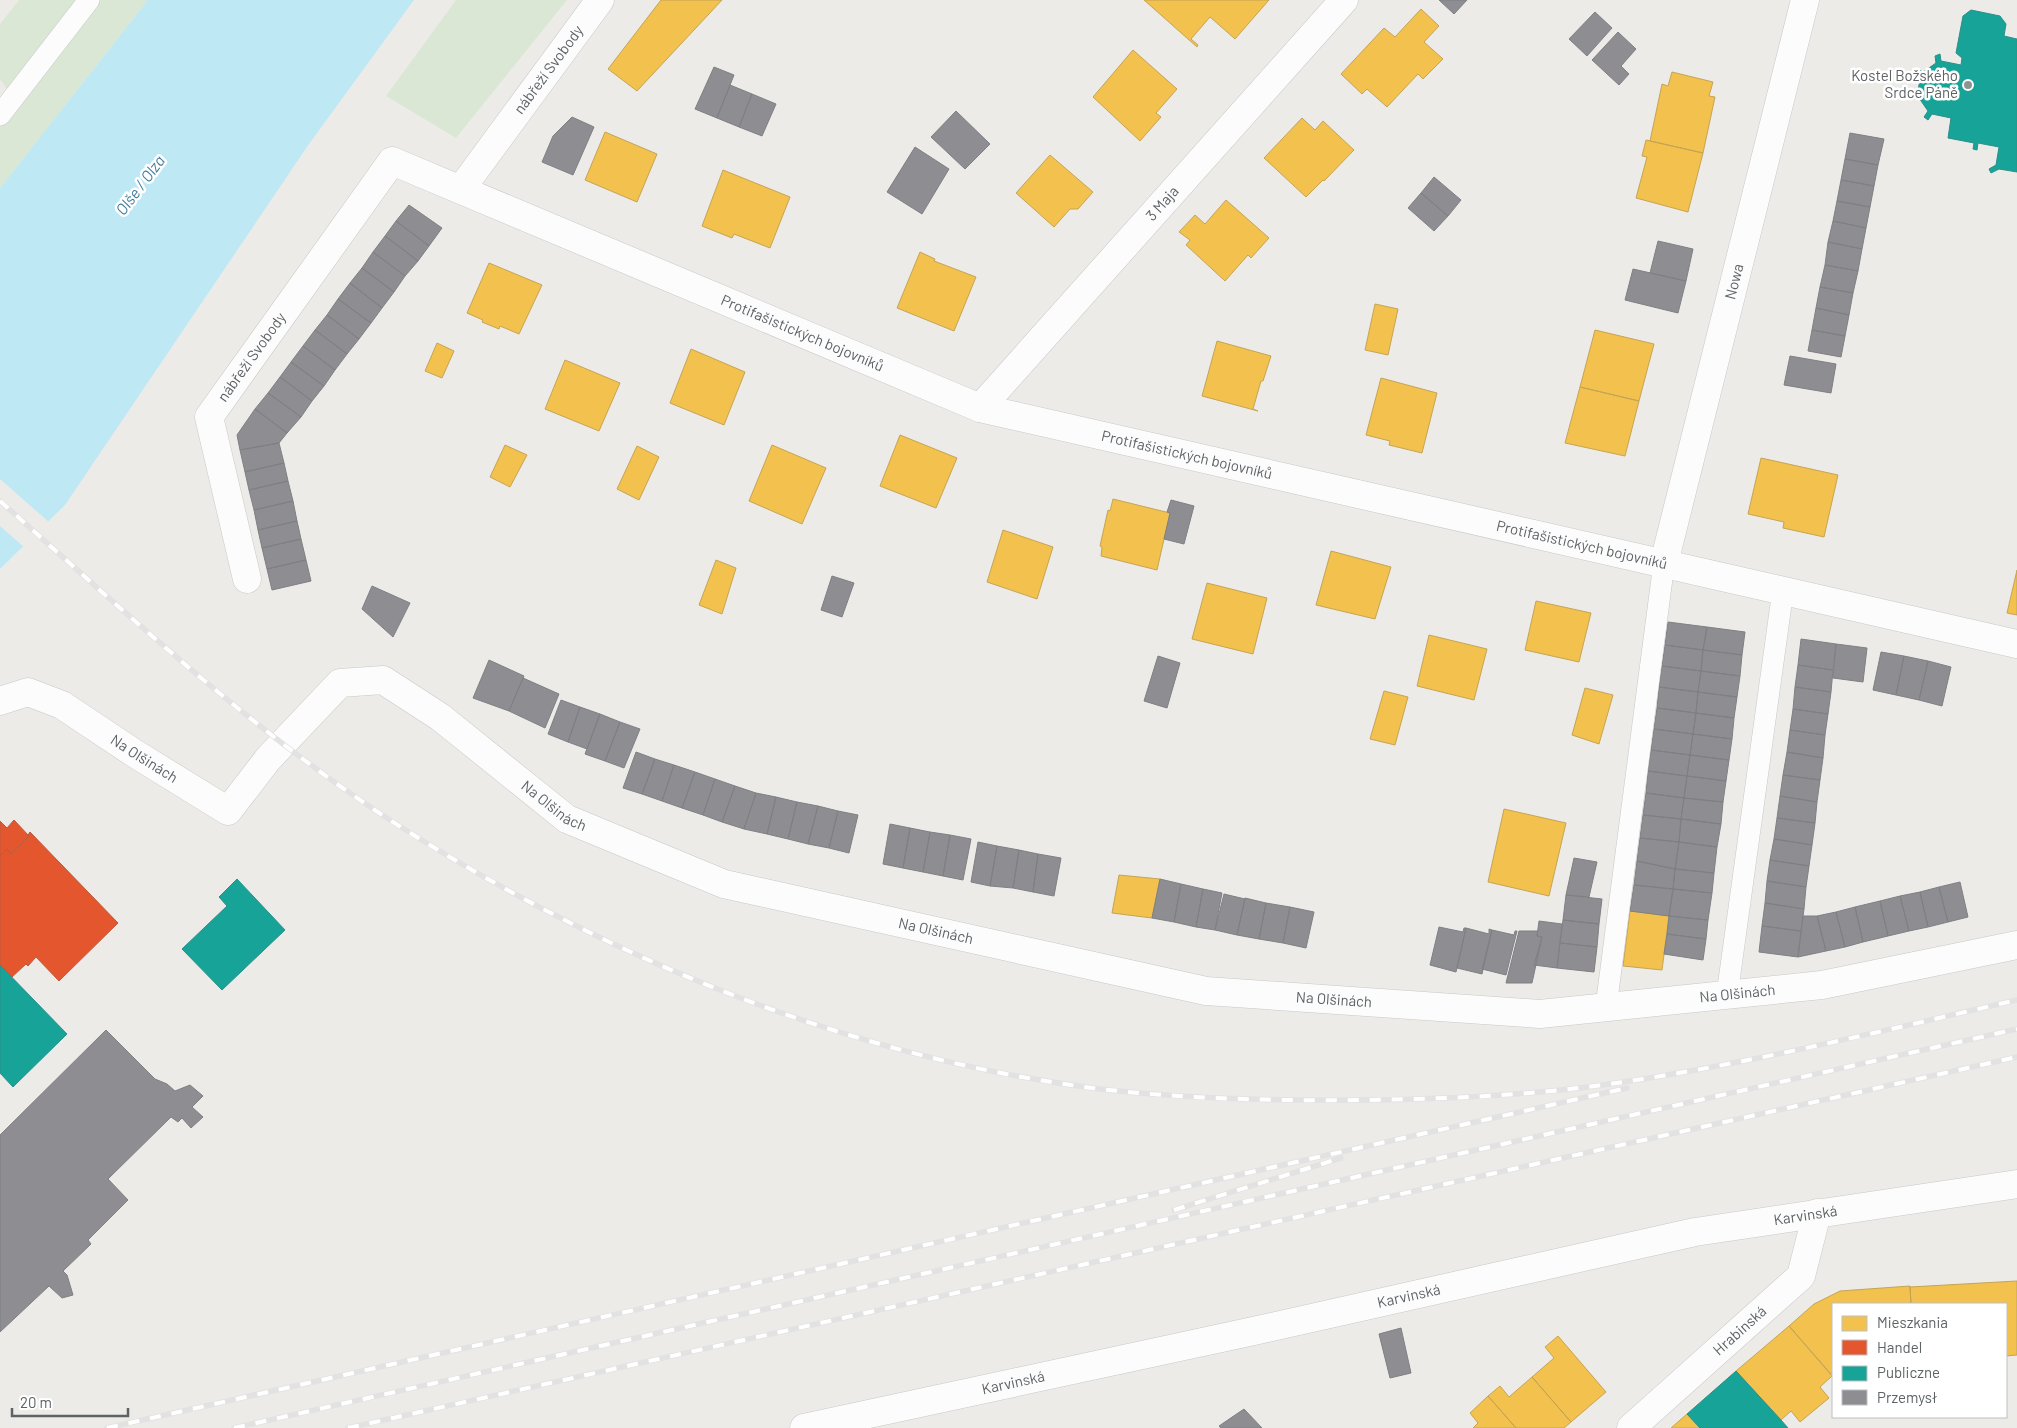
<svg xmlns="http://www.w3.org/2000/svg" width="2017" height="1428" viewBox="0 0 2017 1428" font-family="Barlow,sans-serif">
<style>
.green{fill:#dae7d4}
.water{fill:#bfe8f5}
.pier{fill:#edebe8}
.homes{fill:#f2c14e;stroke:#c5a455}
.shops{fill:#e4572e;stroke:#bc5a3e}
.public{fill:#17a398;stroke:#2c9089}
.industry{fill:#8d8d92;stroke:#7f8084}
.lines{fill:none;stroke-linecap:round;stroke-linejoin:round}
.lane-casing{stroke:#c7c8c7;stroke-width:22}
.street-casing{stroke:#c7c8c7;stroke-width:29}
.secondary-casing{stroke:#c8c8c8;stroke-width:29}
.lane{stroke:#fcfcfc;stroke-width:21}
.street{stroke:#fcfcfc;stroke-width:28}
.secondary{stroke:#fcfcfc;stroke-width:28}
.rail-casing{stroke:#e2e2e2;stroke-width:5.5}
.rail{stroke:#fff;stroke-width:4;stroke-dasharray:11;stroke-linecap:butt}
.poi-dot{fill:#8f9293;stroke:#fff;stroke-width:2}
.labels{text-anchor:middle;stroke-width:5;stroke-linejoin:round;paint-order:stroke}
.street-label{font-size:15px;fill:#5d6265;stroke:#fff}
.poi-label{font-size:15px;fill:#5d6265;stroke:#fff;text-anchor:end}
.water-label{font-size:16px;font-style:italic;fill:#427d9a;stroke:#fff}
</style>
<rect width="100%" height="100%" fill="#edebe8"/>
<path class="green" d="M19 0H79L8 91 0 79V24Z
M99 0H148L0 188V125Z
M456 0H567L456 138 386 96Z"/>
<path class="water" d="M148 0H414L309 144 65 505 0 569V188Z"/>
<path class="pier" d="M0 479 50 523 25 548 0 526Z"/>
<path class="homes" d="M661 0H722L637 91 608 69Z
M1144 0H1269L1235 39 1210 17 1191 39 1198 45 1197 47Z
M1421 9 1439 26 1424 42 1443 59 1423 79 1418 74 1387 107 1367 89 1362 94 1341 74 1384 28 1395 37Z
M1133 50 1177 89 1156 113 1161 117 1140 141 1093 97Z
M1672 72 1713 82 1709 96 1715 97 1703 153 1650 141 1662 84 1668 86Z
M1302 118 1315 130 1323 121 1354 150 1324 181 1323 180 1306 197 1264 158Z
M605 132 657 154 637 202 585 180Z
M1646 140 1703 153 1688 212 1636 198 1647 157 1642 156Z
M1050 155 1093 192 1078 209H1070L1054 227 1016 193Z
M723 170 790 197 770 248 734 234 732 238 702 226Z
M1226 200 1269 238 1251 258 1248 255 1225 281 1186 245 1190 240 1179 232 1195 215 1205 224Z
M920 252 935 259 934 261 976 277 954 331 897 308Z
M489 263 542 285 519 334 500 326 499 329 482 322 483 320 467 313Z
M1375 304 1398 309 1388 355 1365 350Z
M1595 330 1654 344 1639 401 1580 387Z
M1217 341 1271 356 1263 381H1261L1253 409 1258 411 1202 396Z
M437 343 454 351 442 378 425 371Z
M691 349 745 372 724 425 670 403Z
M565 360 620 383 599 431 545 409Z
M1381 378 1437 393 1422 453 1389 445 1390 441 1366 435Z
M1580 387 1639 401 1625 456 1565 443Z
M900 435 957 458 936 508 880 486Z
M505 445 527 455 510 487 490 477Z
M772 445 826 468 802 524 749 501Z
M637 446 659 457 639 500 617 489Z
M1761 458 1838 475 1824 537 1783 528 1784 522 1748 514Z
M1113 499 1170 513 1157 570 1101 556 1102 547 1100 546 1108 510 1110 511Z
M1003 530 1053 547 1037 599 987 582Z
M1331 551 1391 567 1375 619 1316 605Z
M716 560 736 568 722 614 699 605Z
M2017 570V615L2007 613Z
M1207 583 1267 598 1253 654 1192 639Z
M1536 601 1591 613 1579 662 1525 650Z
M1429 635 1487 649 1474 700 1417 686Z
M1585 688 1613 695 1599 744 1572 735Z
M1384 691 1408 697 1395 745 1370 739Z
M1504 809 1566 823 1549 896 1488 882Z
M1119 875 1160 879 1152 918 1112 913Z
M1630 911 1669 916 1662 970 1623 966Z
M2017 1281V1355L2006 1356V1304H1911L1910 1287Z
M1910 1286 1911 1304H1833V1373L1831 1374 1789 1326 1814 1304 1840 1291Z
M1789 1326 1832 1376 1820 1387 1829 1398 1800 1422 1791 1411 1781 1420 1736 1371Z
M1558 1336 1606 1392 1571 1422 1532 1377 1554 1358 1545 1347Z
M1532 1377 1571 1422 1564 1428H1516L1488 1396 1500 1386 1509 1397Z
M1488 1396 1516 1428H1473L1478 1423 1470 1413Z
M1687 1414 1700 1428H1671Z"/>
<path class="shops" d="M14 820 29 836 11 854 7 849 0 856V821L7 828Z
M30 832 118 923 59 981 36 957 28 966 26 964 12 977 0 965V856L7 849 11 854 29 836 28 835Z"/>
<path class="public" d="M1971 10 2000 16 2006 24 2004 36 2017 39V172L1999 169 1991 173 1989 169 1996 165 1999 147 1978 143 1977 150 1973 149 1974 143 1948 138 1951 118 1932 114 1928 120 1924 117 1928 111 1919 98 1912 99 1910 94 1917 93 1921 77 1915 73 1918 69 1923 72 1936 63 1935 56 1940 54 1941 61 1961 65 1962 58 1956 53 1963 16Z
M237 879 285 930 222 990 182 949 227 906 219 897Z
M0 965 67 1034 13 1087 0 1073Z
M1736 1371 1781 1420 1788 1428H1700L1687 1414Z"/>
<path class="industry" d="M1439 0H1467L1454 14Z
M1595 12 1612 28 1587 56 1569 39Z
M1618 32 1636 49 1621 66 1629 74 1619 85 1592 60Z
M714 67 734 75 717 118 695 109Z
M730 85 752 94 739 127 717 118Z
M752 94 776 104 762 136 739 127Z
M956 111 990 144 965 169 931 137Z
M572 117 594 127 573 175 542 162 553 136Z
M1850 133 1884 139 1878 165 1845 159Z
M915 147 949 169 922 214 887 192Z
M1845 159 1878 165 1874 186 1841 180Z
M1434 177 1461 200 1448 216 1421 193Z
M1841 180 1874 186 1870 207 1837 201Z
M1421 193 1448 216 1434 231 1408 208Z
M1837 201 1870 207 1866 228 1833 221Z
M409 205 442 228 429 246 396 221Z
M396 221 429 246 418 261 385 236Z
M1833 221 1866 228 1862 249 1828 242Z
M385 236 418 261 405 276 373 252Z
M1658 241 1693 249 1686 281 1650 273Z
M1828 242 1862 249 1858 271 1825 265Z
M373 252 405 276 394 292 362 268Z
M1825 265 1858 271 1853 293 1820 287Z
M362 268 394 292 382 308 350 283Z
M1633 269 1686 281 1678 313 1625 300Z
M350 283 382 308 371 323 338 299Z
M1820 287 1853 293 1849 315 1816 308Z
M338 299 371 323 359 339 327 315Z
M1816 308 1849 315 1845 336 1812 330Z
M327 315 359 339 347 354 315 330Z
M315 330 347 354 335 370 303 346Z
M1812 330 1845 336 1841 357 1808 351Z
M303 346 335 370 324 386 291 362Z
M1790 356 1836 364 1831 393 1784 385Z
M291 362 324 386 312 401 280 377Z
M280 377 312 401 301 417 268 393Z
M268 393 301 417 287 433 255 409Z
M255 409 287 433 279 443 240 450 237 435Z
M279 443 284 463 245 472 240 450Z
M284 463 288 481 249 490 245 472Z
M288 481 293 501 254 510 249 490Z
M1171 500 1194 506 1184 544 1164 539 1170 513 1167 512Z
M293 501 297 521 258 530 254 510Z
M297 521 301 539 262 548 258 530Z
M301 539 306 560 267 569 262 548Z
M306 560 311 581 272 590 267 569Z
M832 576 854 583 842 617 821 610Z
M372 586 410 603 393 637 362 609Z
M1668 622 1707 627 1703 650 1665 645Z
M1707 627 1745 632 1742 655 1703 650Z
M1801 639 1836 644 1833 670 1798 665Z
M1836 644 1867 648 1863 682 1833 678Z
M1665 645 1703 650 1701 671 1662 666Z
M1703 650 1742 655 1740 676 1701 671Z
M1881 652 1904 656 1896 695 1873 690Z
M1158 656 1180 663 1167 708 1144 701Z
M1904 656 1928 661 1919 700 1896 695Z
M489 660 524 676 509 711 473 698Z
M1928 661 1951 667 1942 706 1919 700Z
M1798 665 1833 670 1831 692 1795 687Z
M1662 666 1701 671 1698 692 1659 687Z
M1701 671 1740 676 1737 697 1698 692Z
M523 678 559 694 545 728 509 711Z
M1659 687 1698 692 1696 713 1657 708Z
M1795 687 1831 692 1828 714 1793 709Z
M1698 692 1737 697 1734 718 1696 713Z
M561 700 580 707 568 742 548 734Z
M580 707 600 714 587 749 568 742Z
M1657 708 1696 713 1693 734 1654 729Z
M1793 709 1828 714 1825 735 1790 730Z
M1696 713 1734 718 1732 739 1693 734Z
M600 714 620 722 605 761 585 754Z
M620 722 640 729 624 768 605 761Z
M1654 729 1693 734 1690 755 1651 750Z
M1790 730 1825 735 1823 758 1787 752Z
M1693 734 1732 739 1729 760 1690 755Z
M1651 750 1690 755 1687 776 1648 771Z
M636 752 655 759 642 794 623 788Z
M1787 752 1823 758 1820 780 1783 775Z
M1690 755 1729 760 1726 781 1687 776Z
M655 759 674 765 662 801 642 794Z
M674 765 695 772 682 808 662 801Z
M1648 771 1687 776 1684 798 1646 793Z
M695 772 715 779 703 815 682 808Z
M1783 775 1820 780 1817 802 1780 796Z
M1687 776 1726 781 1723 802 1684 798Z
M715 779 735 786 722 822 703 815Z
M735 786 756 793 744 829 722 822Z
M756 793 776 797 767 834 744 829Z
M1646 793 1684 798 1681 819 1643 815Z
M1780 796 1817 802 1815 823 1777 818Z
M776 797 797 802 788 839 767 834Z
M1684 798 1723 802 1721 824 1681 819Z
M797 802 818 806 808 844 788 839Z
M818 806 838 811 829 848 808 844Z
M838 811 858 815 849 853 829 848Z
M1643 815 1681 819 1679 842 1640 838Z
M1777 818 1815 823 1812 845 1774 839Z
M1681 819 1721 824 1717 847 1679 842Z
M890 824 910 828 903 868 883 864Z
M910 828 930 832 923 872 903 868Z
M930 832 950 835 943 876 923 872Z
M950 835 971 839 963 880 943 876Z
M1640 838 1679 842 1675 869 1637 861Z
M1774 839 1812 845 1809 866 1770 860Z
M978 842 997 846 990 886 971 882Z
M1679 842 1717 847 1714 873 1675 869Z
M997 846 1019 850 1013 888 990 886Z
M1019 850 1038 854 1033 892 1013 888Z
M1038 854 1061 858 1054 896 1033 892Z
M1574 858 1597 862 1589 897 1566 895Z
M1770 860 1809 866 1806 887 1767 881Z
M1637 861 1675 869 1673 889 1634 885Z
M1675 869 1714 873 1712 893 1673 889Z
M1160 879 1181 884 1174 922 1152 918Z
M1767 881 1806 887 1804 909 1765 903Z
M1960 882 1968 917 1948 922 1939 887Z
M1181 884 1203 889 1196 927 1174 922Z
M1634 885 1673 889 1669 916 1630 911Z
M1939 887 1948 922 1928 927 1920 892Z
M1203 889 1222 893 1215 930 1196 927Z
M1673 889 1712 893 1708 920 1669 916Z
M1920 892 1928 927 1909 931 1900 896Z
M1224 894 1245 899 1237 935 1215 930Z
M1566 895 1602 899 1599 924 1563 920Z
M1900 896 1909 931 1888 936 1880 901Z
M1245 898 1266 903 1259 939 1237 935Z
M1880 901 1888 936 1863 942 1855 907Z
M1266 903 1290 907 1283 943 1259 939Z
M1765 903 1804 909 1801 931 1762 926Z
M1290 907 1314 912 1306 948 1283 943Z
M1855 907 1863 942 1845 947 1836 912Z
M1836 912 1845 947 1826 951 1817 916Z
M1669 916 1708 920 1706 939 1667 934Z
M1803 916H1817L1826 951 1798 957Z
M1563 920 1599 924 1597 947 1560 943Z
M1539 921 1562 924 1557 968 1534 965 1542 937 1537 936Z
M1762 926 1801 931 1798 957 1759 952Z
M1439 927 1463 932 1464 928H1466L1456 972 1430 965Z
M1466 928 1489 934V929L1492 930 1482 974 1457 968Z
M1492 930 1514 935 1515 931H1517L1506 975 1482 969Z
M1519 931H1538L1537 936 1542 937 1532 983H1506Z
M1667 934 1706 939 1703 960 1664 954Z
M1560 943 1597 947 1594 972 1557 968Z
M106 1030 155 1079 167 1084 175 1091 190 1085 203 1096 192 1107 203 1117 191 1128 182 1118 178 1122 171 1117 108 1179 128 1200 88 1240 91 1244 63 1271 67 1275 73 1295 62 1298 49 1286 0 1332V1135Z
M1401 1328 1411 1373 1390 1378 1379 1334Z
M1244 1409 1262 1428H1221L1219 1426Z"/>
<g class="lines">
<g class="lane-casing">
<path id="lane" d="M0 115 89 0
M1727 995 1783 590
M1606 1007 1664 563"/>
</g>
<g class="street-casing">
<g id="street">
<path id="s1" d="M461 189 600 0"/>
<path id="s2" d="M980 408 1344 0"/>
<path id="s3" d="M1664 563 1805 0"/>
<path id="s4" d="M247 579 209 417 392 161 980 408 2017 644"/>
<path id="s5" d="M0 701 28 692 62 705 134 753 228 811 268 759 340 683 383 680 440 717 567 819 724 884 1206 991 1540 1014 1822 985 2017 945"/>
<path id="s6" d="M1631 1428 1801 1276 1817 1213"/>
</g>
</g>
<g class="secondary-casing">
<g id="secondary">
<path id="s7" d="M804 1428 1249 1332 1695 1232 2017 1184"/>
</g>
</g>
<use href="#lane" class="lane"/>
<use href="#street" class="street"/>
<use href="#secondary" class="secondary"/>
<g class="rail-casing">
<path id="rail" d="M0 501C126 613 251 730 393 822 606 958 847 1057 1100 1089 1187 1099 1276 1101 1364 1100 1441 1099 1519 1096 1595 1086 1737 1067 1877 1032 2017 1000
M1174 1210 1341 1158
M107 1428 1627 1088
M234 1428 2017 1029
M348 1428 2017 1057"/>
</g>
<use href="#rail" class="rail"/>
</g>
<circle class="poi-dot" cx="1968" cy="85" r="5"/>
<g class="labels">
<g class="street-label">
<text dy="5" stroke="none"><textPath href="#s1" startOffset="148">nábřeží Svobody</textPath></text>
<text dy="5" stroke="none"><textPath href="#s2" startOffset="274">3 Maja</textPath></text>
<text dy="5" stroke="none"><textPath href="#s3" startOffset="290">Nowa</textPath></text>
<text dy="5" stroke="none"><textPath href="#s4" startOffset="926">Protifašistických bojovníků</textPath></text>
<text dy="5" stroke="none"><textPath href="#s4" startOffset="240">nábřeží Svobody</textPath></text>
<text dy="5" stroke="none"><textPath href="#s4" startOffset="1331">Protifašistických bojovníků</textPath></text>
<text dy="5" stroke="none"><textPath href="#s4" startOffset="1736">Protifašistických bojovníků</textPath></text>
<text dy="5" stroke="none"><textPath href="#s5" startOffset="164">Na Olšinách</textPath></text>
<text dy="5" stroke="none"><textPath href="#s5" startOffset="689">Na Olšinách</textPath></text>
<text dy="5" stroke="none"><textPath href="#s5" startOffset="1094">Na Olšinách</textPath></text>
<text dy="5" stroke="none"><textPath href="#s5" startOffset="1904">Na Olšinách</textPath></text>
<text dy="5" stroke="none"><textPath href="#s5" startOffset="1499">Na Olšinách</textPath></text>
<text dy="5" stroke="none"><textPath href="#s7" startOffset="1024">Karvinská</textPath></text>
<text dy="5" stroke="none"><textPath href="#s7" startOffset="619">Karvinská</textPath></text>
<text dy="5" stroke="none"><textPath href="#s6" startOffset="146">Hrabinská</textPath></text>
<text dy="5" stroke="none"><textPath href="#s7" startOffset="214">Karvinská</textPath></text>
</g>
<g class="poi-label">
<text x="1958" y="81">Kostel Božského<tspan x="1958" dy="17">Srdce Páně</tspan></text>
</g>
<g class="water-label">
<text transform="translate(140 185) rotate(-53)" y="6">Olše / Olza</text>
</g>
</g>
<rect x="1832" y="1303" width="175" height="115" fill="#ffffff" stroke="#bec0c1"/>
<rect x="1842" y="1316" width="25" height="15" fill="#f2c14e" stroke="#bec0c1"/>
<text x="1877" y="1328" font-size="15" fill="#5d6265">Mieszkania</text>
<rect x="1842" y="1340" width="25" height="15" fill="#e4572e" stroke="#bec0c1"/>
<text x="1877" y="1353" font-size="15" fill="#5d6265">Handel</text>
<rect x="1842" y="1366" width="25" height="15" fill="#17a398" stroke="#bec0c1"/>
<text x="1877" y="1378" font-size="15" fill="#5d6265">Publiczne</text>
<rect x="1842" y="1390" width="25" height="15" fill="#8d8d92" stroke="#bec0c1"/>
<text x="1877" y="1403" font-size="15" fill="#5d6265">Przemysł</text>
<path d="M12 1408v8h116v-8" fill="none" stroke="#5d6265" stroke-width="2.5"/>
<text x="20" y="1408" font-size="15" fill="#5d6265" stroke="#ffffff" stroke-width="4" paint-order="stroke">20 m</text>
</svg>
